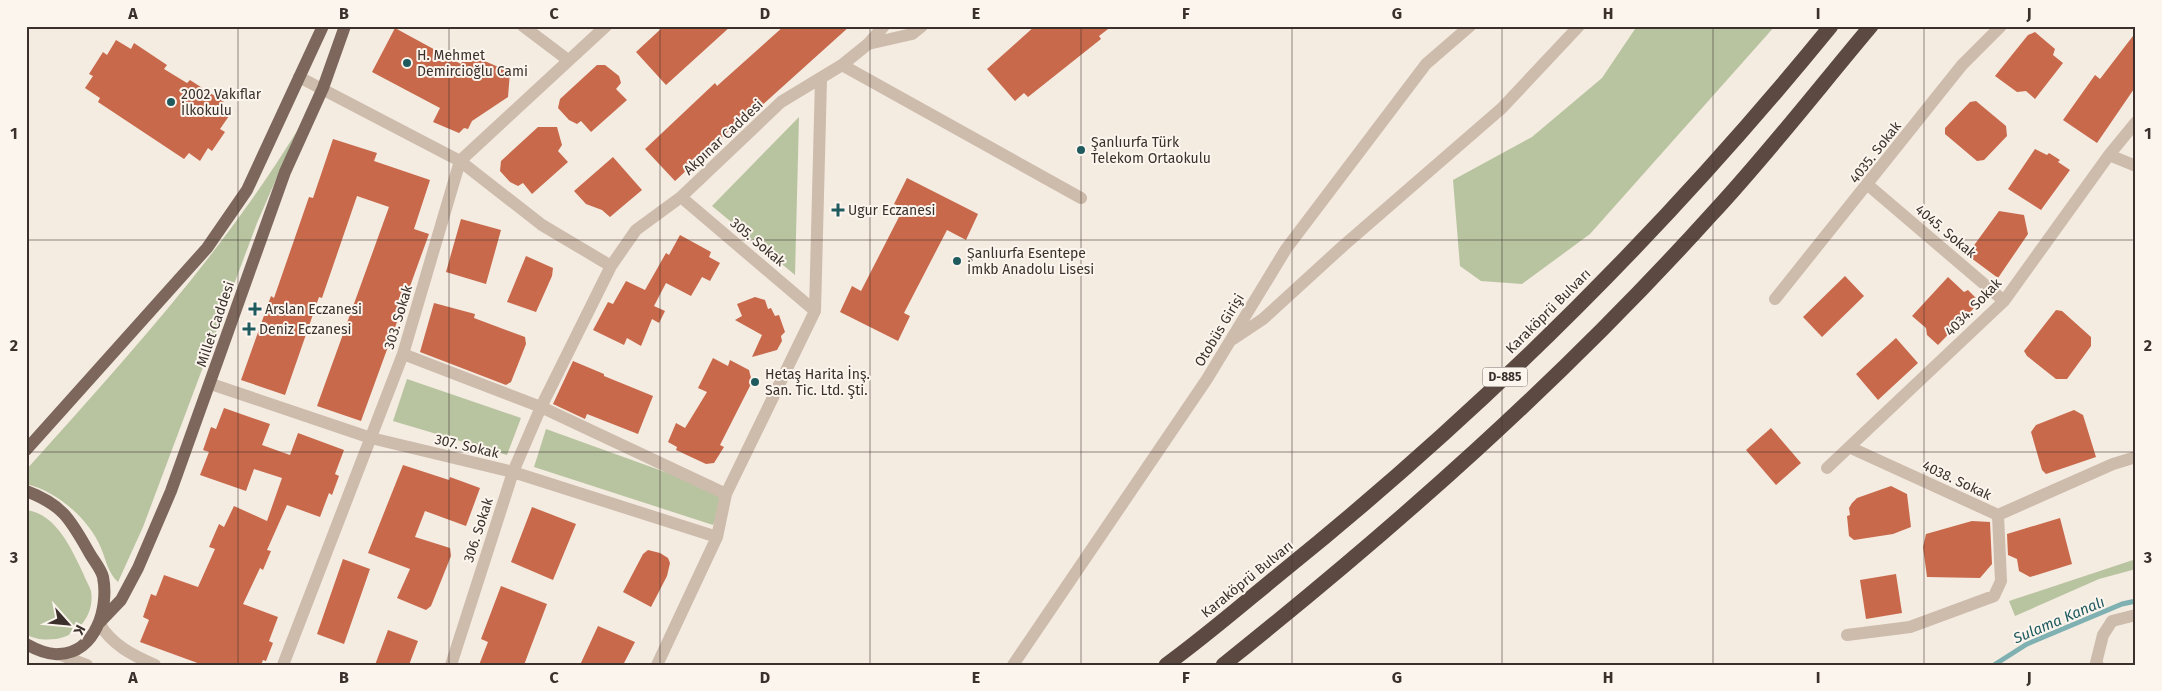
<svg xmlns="http://www.w3.org/2000/svg" width="2162" height="691" viewBox="0 0 2162 691" font-family="'Fira Sans',sans-serif">
<style>
.green{fill:#b8c4a0}
.lines{fill:none;stroke-linecap:round;stroke-linejoin:round}
.stream{stroke:#7fb0b2;stroke-width:5}
.building{fill:#c8694b}
.minor{stroke:#cdbbac;stroke-width:12}
.major{stroke:#7d675c;stroke-width:12}
.highway{stroke:#5c4a42;stroke-width:15}
.grid{fill:none;stroke:#3b302b;stroke-width:1;stroke-opacity:0.55}
.poi-dot{fill:#1f5a5e;stroke:#fbf5ee;stroke-width:2}
.labels{text-anchor:middle;stroke-width:4;stroke-linejoin:round;paint-order:stroke}
.shield{fill:#fbf5ee;stroke:#756b66;stroke-width:1}
.shield-label{font-size:12px;font-weight:bold;fill:#3b302b}
.poi-label{font-size:14px;fill:#3b302b;stroke:#fbf5ee;text-anchor:start}
.street-label{font-size:14px;fill:#3b302b;stroke:#fbf5ee}
.water-label{font-size:15px;font-style:italic;fill:#1f5a5e;stroke:#fbf5ee}
.neatline{fill:none;stroke:#3b302b;stroke-width:2}
.grid-label{font-size:16px;text-anchor:middle;font-weight:bold;fill:#3b302b}
</style>
<rect width="100%" height="100%" fill="#f4ebe1"/>
<path class="green" d="M1637 26H1775L1590 234 1522 284 1481 281 1460 266 1453 180 1532 137 1602 78Z
M799 117 795 275 712 206Z
M297 131 257 223 143 527 118 582C108 573 106 560 101 548 89 519 57 491 26 484V470C123 362 221 255 297 131Z
M407 379 521 418 507 455 393 421Z
M546 429 726 494 713 525 534 467Z
M26 510C56 513 72 550 83 573 85 579 89 585 91 591 95 614 78 636 56 639 46 640 35 640 26 634Z
M2136 559V569L2099 579 2015 616 2009 601Z"/>
<g class="lines">
<path class="stream" d="M1994 665 2027 644 2122 604 2136 601"/>
</g>
<path class="building" d="M664 26H731L666 85 636 52Z
M784 26H850L760 107 758 104 675 181 645 149 715 83 717 86Z
M1035 26H1112L1099 36 1101 39 1028 97 1024 93 1015 101 987 69Z
M395 28 461 64 466 53 510 72 508 97 472 121 468 129 464 128 459 133 433 122 440 108 372 72Z
M2035 32 2055 49 2053 55 2063 63 2035 99 2026 91 2017 92 1995 76 2028 35Z
M2136 32V86L2097 143 2063 120 2095 75 2100 79Z
M116 40 131 49 134 43 167 65 164 69 187 83 190 80 224 102 220 110 229 116 220 129 225 132 212 151 208 148 200 161 189 153 184 159 98 102 100 98 85 88 93 76 89 74 103 52 107 55Z
M597 65H605L619 76 621 83 616 89 627 100 591 132 581 121 577 124 569 120 558 108 560 99Z
M1976 101 2006 126 2007 136 1984 160 1977 161 1945 134V128L1970 102Z
M538 127H557L562 145 558 151 568 162 532 194 523 183 518 186 510 182 500 171 501 161Z
M333 139 377 153 374 161 430 180 414 229 429 234 361 421 317 406 389 207 357 196 322 298 319 297 285 395 241 380 271 296 274 298 309 197 313 198Z
M2035 149 2047 155 2049 153 2060 160 2058 162 2070 170 2041 210 2008 189Z
M613 157 642 190 610 217 602 210 586 204 574 191Z
M907 178 978 214 966 240 947 230 904 313 910 316 898 341 840 312 852 286 861 291 901 213 897 211 899 206 894 204Z
M1999 211 2024 215 2028 234 1998 278 1967 255Z
M461 219 501 230 486 284 446 272Z
M680 235 711 252 709 257 720 263 710 281 702 277 691 296 666 283 654 306 665 311 659 323 652 319 641 346 627 338 624 345 593 330 608 302 613 304 626 281 645 290 666 253 669 255Z
M526 256 553 268 552 276 536 312 507 302Z
M1845 276 1864 296 1822 337 1803 317Z
M1948 277 1964 292 1968 290 1979 301 1976 306 1938 345 1927 335 1926 328 1912 316Z
M755 297 765 300 768 309 771 308 775 316 779 315 785 332 781 336 782 341 777 350 752 357 762 335 735 320 742 316 737 304Z
M434 303 475 314 474 318 525 337 526 344 511 382 506 385 420 352Z
M2056 310 2062 311 2091 337V346L2067 379H2056L2027 356 2024 351Z
M1896 338 1918 363 1878 400 1856 374Z
M713 358 728 366 730 360 749 370 752 382 720 445 724 447 714 463 706 464 676 450 677 447 668 442 676 423 685 428 707 392 698 388Z
M573 361 604 374V376L653 396 638 434 587 414 585 419 553 404Z
M224 408 270 424 262 445 290 455 298 433 344 450 335 474 339 476 332 495 329 493 320 517 287 505 267 550 271 551 263 570 260 568 243 604 278 617 269 641 273 643 266 661 263 660 261 665H203L140 642 149 620 143 617 151 594 156 596 164 575 198 587 215 549 209 547 219 524 224 527 234 506 267 521 282 478 254 469 246 491 200 475 209 452 203 450 211 427 216 429Z
M2074 410 2083 415 2096 457 2046 474 2042 470 2031 432 2036 425Z
M1771 428 1801 463 1776 485 1746 450Z
M403 465 449 480 450 477 480 488 466 526 425 511 415 537 450 548 451 556 431 606 426 610 397 598 410 569 368 553Z
M1891 486 1907 494 1911 527 1893 534 1854 540 1849 536 1847 516 1850 515 1849 508 1852 503 1857 498Z
M532 507 576 524 553 580 511 562Z
M2060 518 2072 564 2030 577 2019 571 2017 559 2008 555 2007 534Z
M1972 521 1990 522 1992 564 1980 578 1927 577 1923 547 1926 534Z
M648 550 660 553 668 558 670 563 667 576 651 607 623 592 643 554Z
M343 559 370 569 344 644 317 634Z
M1896 574 1902 613 1866 619 1860 580Z
M501 586 547 604 524 665H479L488 642 481 639Z
M598 626 635 642 623 665H580Z
M388 630 418 641 409 665H375Z"/>
<g class="lines">
<path class="minor" d="M523 26 568 60
M868 44 912 34 922 26
M842 65 1081 198
M299 77 460 161 542 225 611 266
M2109 155 2136 166
M1868 185 2004 301
M681 197 815 311
M1775 299 1962 65 2001 26
M1233 339 1263 319 1343 246 1502 108 1579 26
M403 354 541 407 726 494
M211 384 371 438 513 472 717 537
M1849 447 1998 515 2113 464 2136 457
M1827 468 2004 301 2109 155 2136 122
M99 623C112 645 132 655 155 665
M1847 635 1910 627 1994 596 2001 581 1998 515
M58 654 87 665
M283 665 403 354 460 161 606 26
M451 665 513 472 541 407 611 266 636 230 681 197 781 102 842 65 868 44 884 26
M657 665 717 537 726 494 815 311 821 79
M1013 665 1207 379 1286 249 1426 64 1470 26
M2098 665 2096 663 2103 635 2112 621 2136 615"/>
<path class="major" d="M26 450 207 248 247 190 323 26
M26 491C64 505 71 521 90 554 94 561 101 569 103 577 109 607 96 653 59 654 49 655 35 649 26 644
M99 623 121 600 138 568 171 491 285 172 323 88 345 26"/>
<path class="highway" d="M1166 665C1206 636 1244 603 1282 572 1483 410 1668 226 1831 26
M1223 665C1396 527 1562 380 1711 215 1767 155 1818 89 1871 26"/>
</g>
<path class="grid" d="M238 26V665M449 26V665M660 26V665M870 26V665M1081 26V665M1292 26V665M1502 26V665M1713 26V665M1924 26V665M26 240H2136M26 452H2136"/>
<g class="poi-dot">
<circle cx="407" cy="63" r="5"/>
<circle cx="171" cy="102" r="5"/>
<circle cx="1081" cy="150" r="5"/>
<path d="M835.5 202.5h5v5h5v5h-5v5h-5v-5h-5v-5h5z"/>
<circle cx="957" cy="261" r="5"/>
<path d="M252.5 301.5h5v5h5v5h-5v5h-5v-5h-5v-5h5z"/>
<path d="M246.5 321.5h5v5h5v5h-5v5h-5v-5h-5v-5h5z"/>
<circle cx="755" cy="382" r="5"/>
</g>
<g class="labels">
<rect class="shield" x="1482.5" y="367.5" width="45" height="19" rx="4"/>
<g class="shield-label">
<text x="1505" y="381">D-885</text>
</g>
<g class="poi-label">
<text x="417" y="60">H. Mehmet<tspan x="417" dy="16">Demircioğlu Cami</tspan></text>
<text x="181" y="99">2002 Vakıflar<tspan x="181" dy="16">İlkokulu</tspan></text>
<text x="1091" y="147">Şanlıurfa Türk<tspan x="1091" dy="16">Telekom Ortaokulu</tspan></text>
<text x="848" y="215">Ugur Eczanesi</text>
<text x="967" y="258">Şanlıurfa Esentepe<tspan x="967" dy="16">İmkb Anadolu Lisesi</tspan></text>
<text x="265" y="314">Arslan Eczanesi</text>
<text x="259" y="334">Deniz Eczanesi</text>
<text x="765" y="379">Hetaş Harita İnş.<tspan x="765" dy="16">San. Tic. Ltd. Şti.</tspan></text>
</g>
<g class="street-label">
<text transform="translate(723 137) rotate(-43)" y="5">Akpınar Caddesi</text>
<text transform="translate(1875 152) rotate(-52)" y="5">4035. Sokak</text>
<text transform="translate(1946 231) rotate(40)" y="5">4045. Sokak</text>
<text transform="translate(758 242) rotate(40)" y="5">305. Sokak</text>
<text transform="translate(1973 307) rotate(-46)" y="5">4034. Sokak</text>
<text transform="translate(1548 311) rotate(-45)" y="5">Karaköprü Bulvarı</text>
<text transform="translate(398 317) rotate(-73)" y="5">303. Sokak</text>
<text transform="translate(215 324) rotate(-71)" y="5">Millet Caddesi</text>
<text transform="translate(1219 330) rotate(-59)" y="5">Otobüs Girişi</text>
<text transform="translate(467 446) rotate(13)" y="5">307. Sokak</text>
<text transform="translate(1957 480) rotate(25)" y="5">4038. Sokak</text>
<text transform="translate(478 530) rotate(-72)" y="5">306. Sokak</text>
<text transform="translate(1247 579) rotate(-39)" y="5">Karaköprü Bulvarı</text>
</g>
<g class="water-label">
<text transform="translate(2059 620) rotate(-23)" y="5">Sulama Kanalı</text>
</g>
</g>
<rect width="2162" height="691" fill="none" stroke="#fbf5ee" stroke-width="55"/>
<g transform="translate(68 624) rotate(117)" stroke="#fbf5ee" stroke-width="4" paint-order="stroke">
<path d="M0-4L9 19L0 12L-9 19Z" fill="#3b302b"/>
<text y="-8" font-size="14" font-weight="bold" text-anchor="middle" fill="#3b302b">K</text>
</g>
<rect x="28" y="28" width="2106" height="636" class="neatline"/>
<g class="grid-label">
<text x="133" y="19">A</text>
<text x="344" y="19">B</text>
<text x="554" y="19">C</text>
<text x="765" y="19">D</text>
<text x="976" y="19">E</text>
<text x="1186" y="19">F</text>
<text x="1397" y="19">G</text>
<text x="1608" y="19">H</text>
<text x="1818" y="19">I</text>
<text x="2029" y="19">J</text>
<text x="14" y="139">1</text>
<text x="2148" y="139">1</text>
<text x="14" y="351">2</text>
<text x="2148" y="351">2</text>
<text x="14" y="563">3</text>
<text x="2148" y="563">3</text>
<text x="133" y="683">A</text>
<text x="344" y="683">B</text>
<text x="554" y="683">C</text>
<text x="765" y="683">D</text>
<text x="976" y="683">E</text>
<text x="1186" y="683">F</text>
<text x="1397" y="683">G</text>
<text x="1608" y="683">H</text>
<text x="1818" y="683">I</text>
<text x="2029" y="683">J</text>
</g>
</svg>
